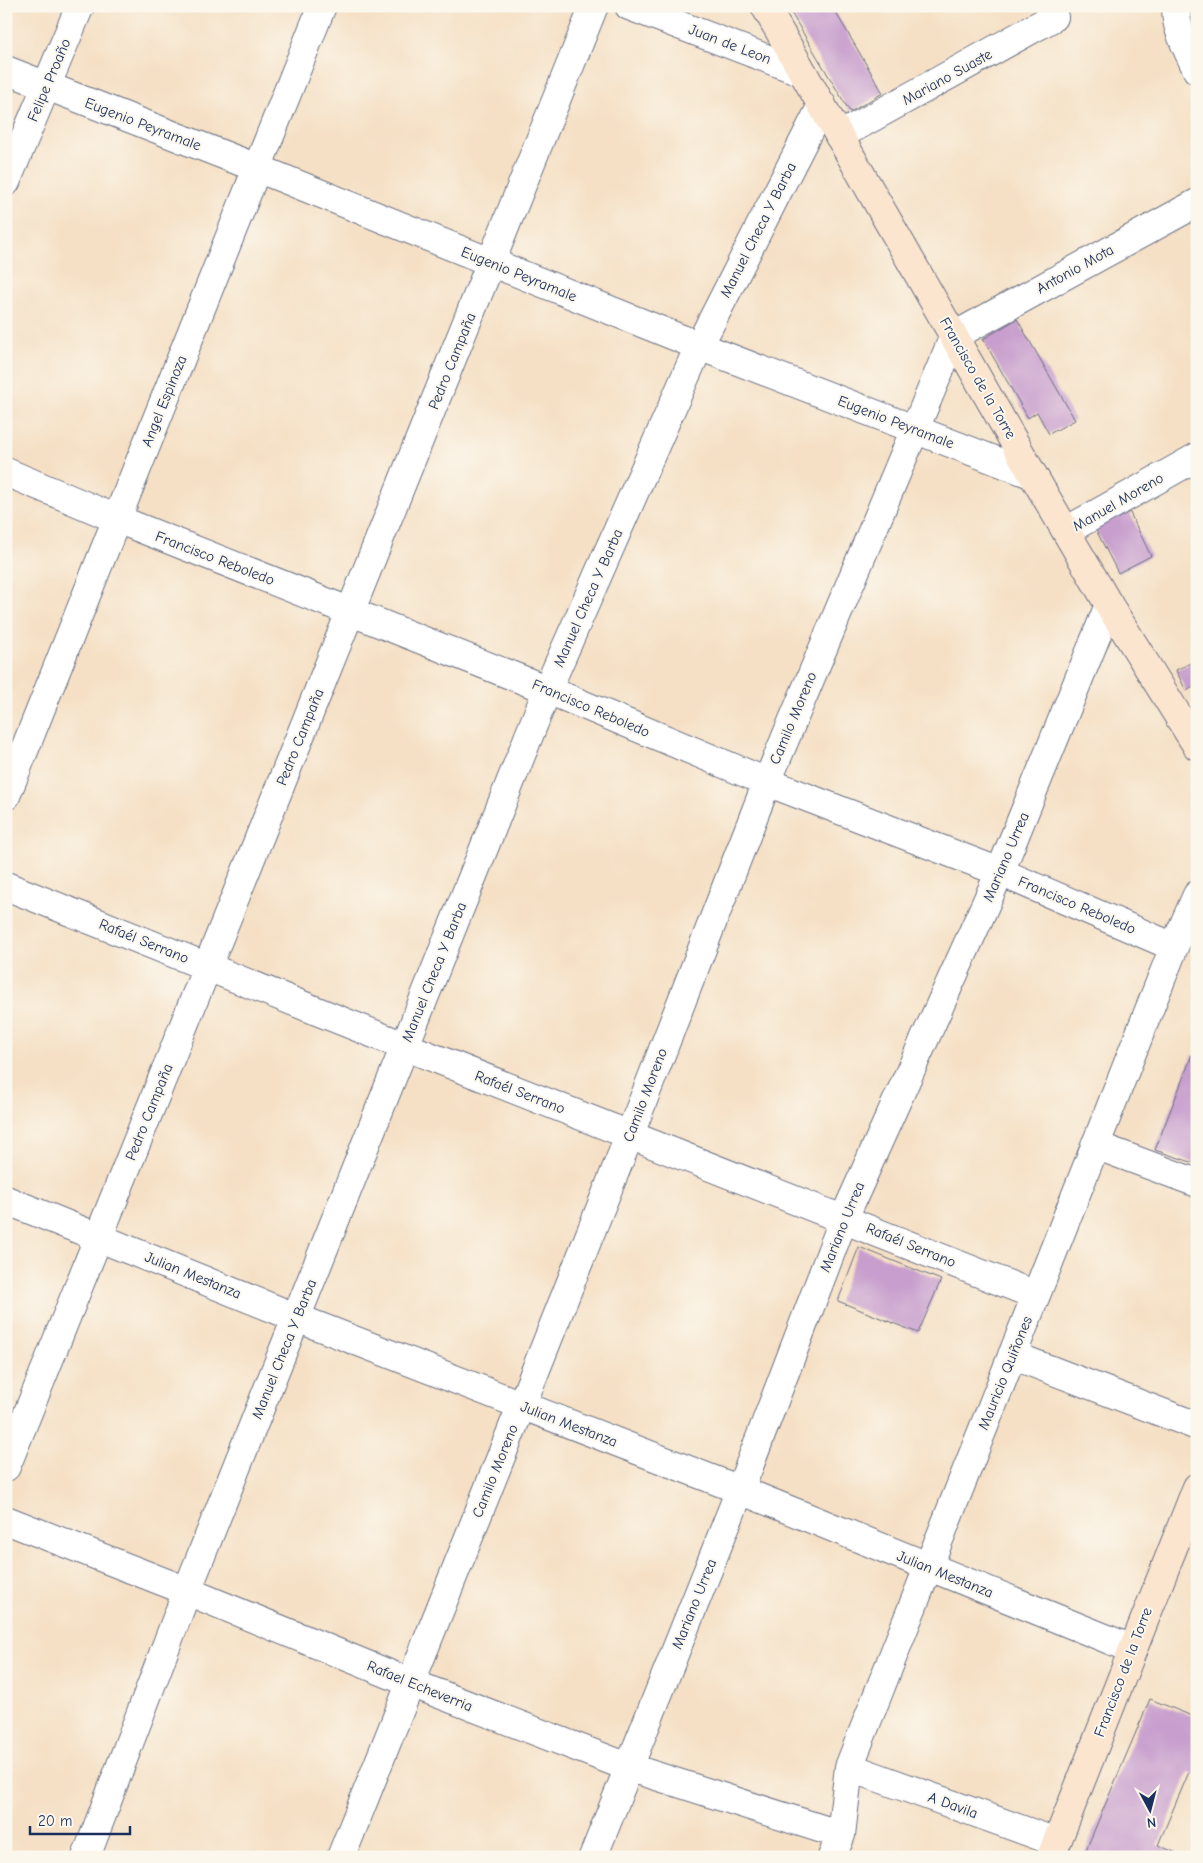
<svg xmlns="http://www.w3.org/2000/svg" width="1203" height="1863" viewBox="0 0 1203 1863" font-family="'Comic Neue',sans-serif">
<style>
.building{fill:#c79ecd}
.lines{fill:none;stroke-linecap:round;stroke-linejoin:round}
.street-casing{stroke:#676d82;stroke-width:30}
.secondary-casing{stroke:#676d82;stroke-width:30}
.street{stroke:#fff;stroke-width:28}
.secondary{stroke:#fbe5cf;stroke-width:28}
.labels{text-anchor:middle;stroke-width:4;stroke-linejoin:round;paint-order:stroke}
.street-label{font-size:15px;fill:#1b2f5e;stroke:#fbf7ec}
</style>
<rect width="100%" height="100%" fill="#fbf7ec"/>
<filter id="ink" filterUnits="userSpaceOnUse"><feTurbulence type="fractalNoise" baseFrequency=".02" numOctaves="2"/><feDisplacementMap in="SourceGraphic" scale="10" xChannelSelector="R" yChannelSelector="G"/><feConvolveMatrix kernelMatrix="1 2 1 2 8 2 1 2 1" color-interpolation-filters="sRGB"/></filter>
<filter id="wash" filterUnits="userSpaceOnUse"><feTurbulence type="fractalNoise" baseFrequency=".0096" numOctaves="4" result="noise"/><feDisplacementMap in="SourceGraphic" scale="20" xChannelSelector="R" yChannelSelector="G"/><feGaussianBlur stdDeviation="1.12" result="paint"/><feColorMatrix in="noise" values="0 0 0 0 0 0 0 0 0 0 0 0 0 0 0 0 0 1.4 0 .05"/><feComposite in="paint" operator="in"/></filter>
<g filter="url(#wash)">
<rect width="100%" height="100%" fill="#f5e0c5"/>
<g id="blocks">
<path class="building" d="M787 6H832L883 93 850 112Z
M1017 319 1075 420 1049 434 1037 412 1028 418 983 339Z
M1129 511 1151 556 1118 573 1095 528Z
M1197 660V685L1186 691 1176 670Z
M1192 1055 1197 1057V1164L1155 1150Z
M859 1247 941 1280 918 1333 838 1301Z
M1150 1699 1197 1718V1775L1189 1772 1158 1845 1181 1855 1180 1857H1083Z"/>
</g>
</g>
<g filter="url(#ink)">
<use href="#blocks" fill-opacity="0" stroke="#676d82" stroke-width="1"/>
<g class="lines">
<g class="street-casing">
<path id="street" d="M629 6 802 72
M1178 6C1170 18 1191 57 1197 70
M6 70 257 168 699 346 1033 475
M839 136 1054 17
M6 182 80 6
M6 472 117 519 548 690 767 782 1000 872 1174 947
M1066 531 1197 457
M6 796 322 6
M6 886 404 1046 1035 1295
M1095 1145 1197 1183
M6 1200 297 1318 740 1490 1132 1649
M1012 1355 1197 1426
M6 1467 594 6
M6 1520 187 1591 411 1683 628 1767 841 1835
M849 1767 1056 1842
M86 1857 187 1591 548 688 699 346 822 105
M341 1857 630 1134 767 782 954 336 1197 203
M593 1857 740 1490 844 1218 1000 872 1109 605
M832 1857 841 1835 849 1767 1174 947 1197 895"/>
</g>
<g class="secondary-casing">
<path id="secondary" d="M765 6 1033 475 1109 605 1197 746
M1051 1857 1197 1487"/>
</g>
<use href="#street" class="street"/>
<use href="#secondary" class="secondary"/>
</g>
</g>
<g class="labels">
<g class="street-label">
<text transform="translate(730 44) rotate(21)" y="5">Juan de Leon</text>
<text transform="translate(947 77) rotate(-29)" y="5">Mariano Suaste</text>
<text transform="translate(49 80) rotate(-67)" y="5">Felipe Proaño</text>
<text transform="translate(143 124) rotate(21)" y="5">Eugenio Peyramale</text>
<text transform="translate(758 230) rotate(-63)" y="5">Manuel Checa Y Barba</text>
<text transform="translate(1075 269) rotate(-29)" y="5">Antonio Mota</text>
<text transform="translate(519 274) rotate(22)" y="5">Eugenio Peyramale</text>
<text transform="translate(452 361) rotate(-68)" y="5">Pedro Campaña</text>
<text transform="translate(978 378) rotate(60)" y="5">Francisco de la Torre</text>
<text transform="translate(164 401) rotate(-68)" y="5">Angel Espinoza</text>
<text transform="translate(896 422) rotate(21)" y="5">Eugenio Peyramale</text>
<text transform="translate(1118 502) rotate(-30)" y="5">Manuel Moreno</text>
<text transform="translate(215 558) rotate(21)" y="5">Francisco Reboledo</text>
<text transform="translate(588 598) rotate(-66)" y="5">Manuel Checa Y Barba</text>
<text transform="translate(591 708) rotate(23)" y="5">Francisco Reboledo</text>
<text transform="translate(793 718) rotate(-67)" y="5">Camilo Moreno</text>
<text transform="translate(300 737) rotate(-68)" y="5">Pedro Campaña</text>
<text transform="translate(1006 857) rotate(-67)" y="5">Mariano Urrea</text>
<text transform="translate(1077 905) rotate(23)" y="5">Francisco Reboledo</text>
<text transform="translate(144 941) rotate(22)" y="5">Rafaél Serrano</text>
<text transform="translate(434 972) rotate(-68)" y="5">Manuel Checa Y Barba</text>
<text transform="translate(520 1092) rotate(21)" y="5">Rafaél Serrano</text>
<text transform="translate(645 1095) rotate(-69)" y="5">Camilo Moreno</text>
<text transform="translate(149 1112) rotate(-68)" y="5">Pedro Campaña</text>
<text transform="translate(842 1227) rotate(-68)" y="5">Mariano Urrea</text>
<text transform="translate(911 1245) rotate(22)" y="5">Rafaél Serrano</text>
<text transform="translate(193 1275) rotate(22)" y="5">Julian Mestanza</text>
<text transform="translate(284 1349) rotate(-68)" y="5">Manuel Checa Y Barba</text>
<text transform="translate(1005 1373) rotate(-68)" y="5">Mauricio Quiñones</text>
<text transform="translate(569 1424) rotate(21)" y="5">Julian Mestanza</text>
<text transform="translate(495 1471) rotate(-68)" y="5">Camilo Moreno</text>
<text transform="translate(945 1574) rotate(22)" y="5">Julian Mestanza</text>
<text transform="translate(694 1604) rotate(-68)" y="5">Mariano Urrea</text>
<text transform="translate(1123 1672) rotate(-69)" y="5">Francisco de la Torre</text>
<text transform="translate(420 1686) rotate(22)" y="5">Rafael Echeverria</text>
<text transform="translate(953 1805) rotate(20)" y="5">A Davila</text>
</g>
</g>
<rect width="1203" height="1863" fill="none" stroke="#fbf7ec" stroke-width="25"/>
<g transform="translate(1150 1810) rotate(173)" stroke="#fbf7ec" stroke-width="4" paint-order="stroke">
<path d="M0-4L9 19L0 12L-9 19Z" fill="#1b2f5e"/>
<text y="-8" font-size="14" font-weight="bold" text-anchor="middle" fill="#1b2f5e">N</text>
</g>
<path d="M30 1826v8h100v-8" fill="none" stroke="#1b2f5e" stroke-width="2.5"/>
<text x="38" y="1826" font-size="15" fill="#1b2f5e" stroke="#fbf7ec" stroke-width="4" paint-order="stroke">20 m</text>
</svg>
